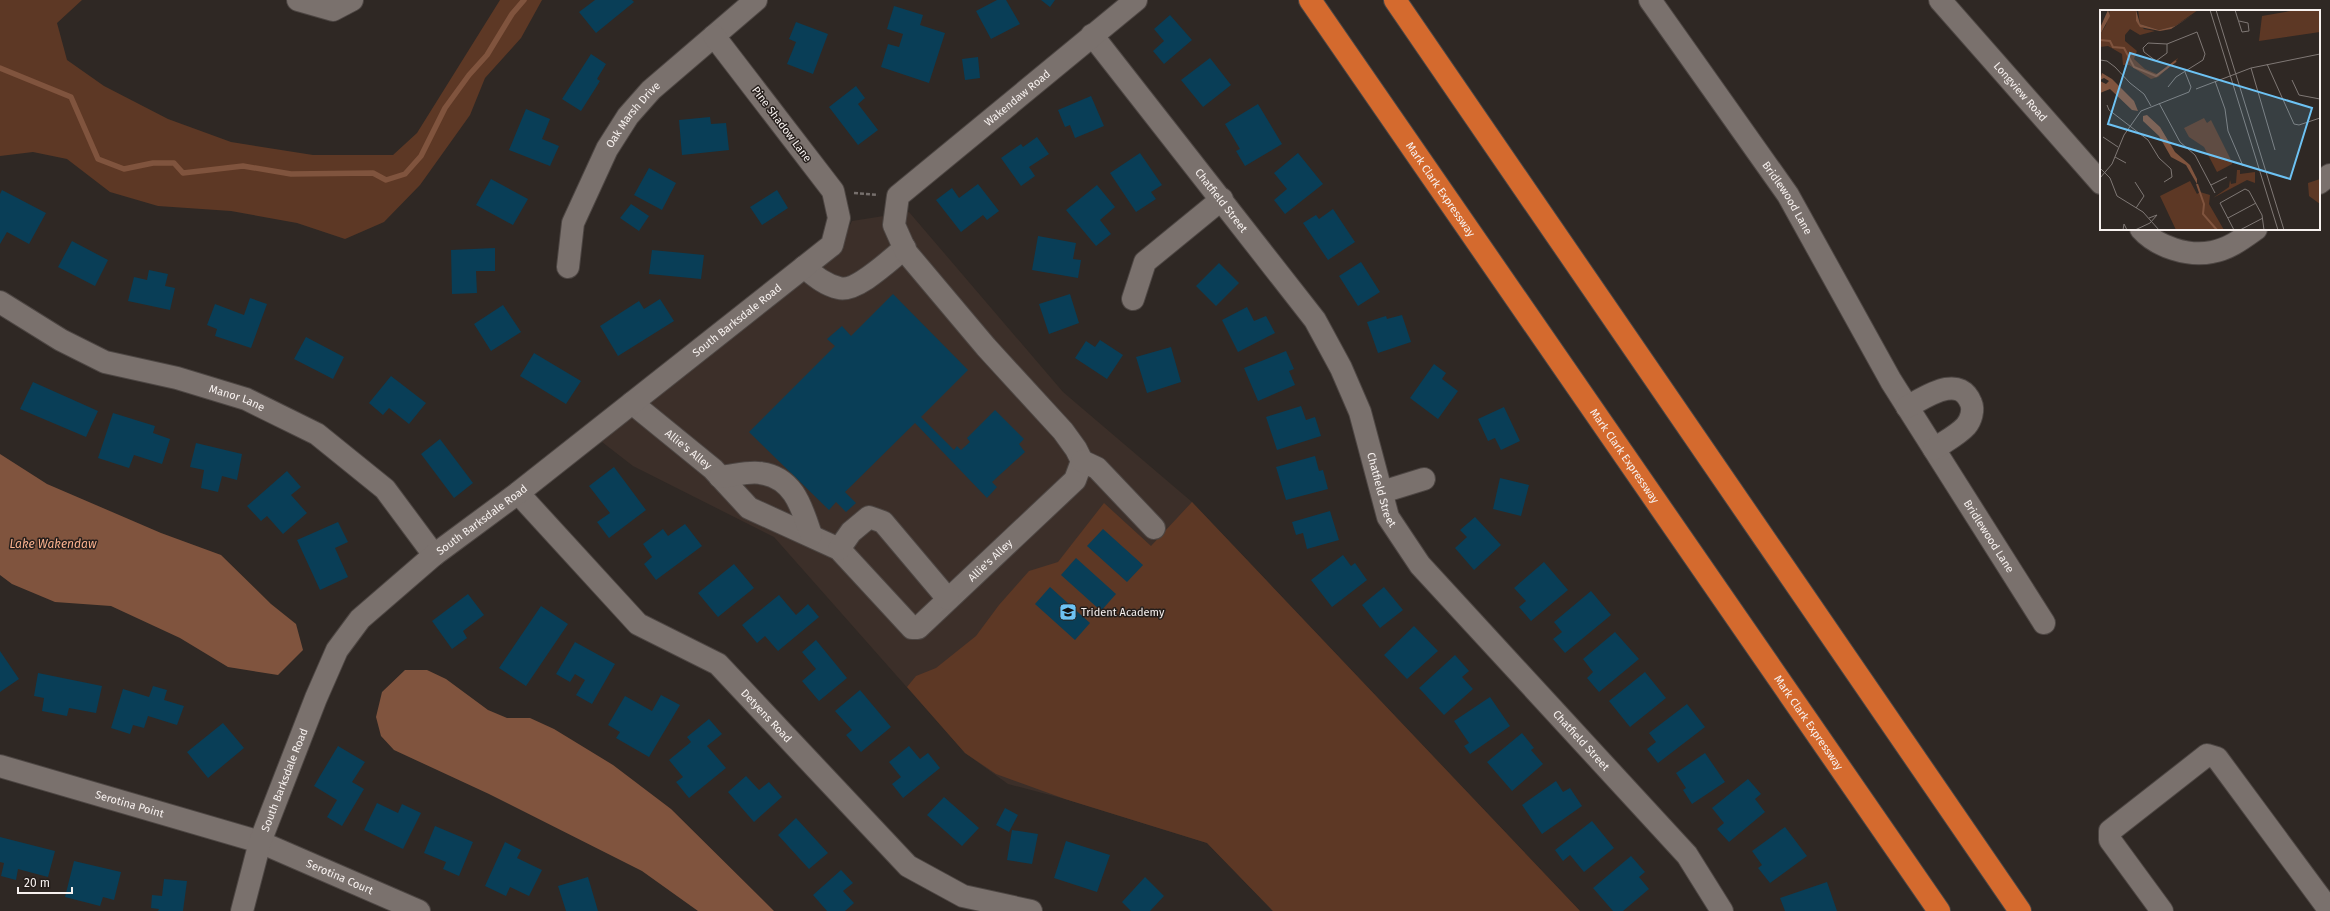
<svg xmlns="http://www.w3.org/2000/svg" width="2330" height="911" viewBox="0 0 2330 911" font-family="'Fira Sans',sans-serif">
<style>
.built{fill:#3c2f29}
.green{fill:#5d3825}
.water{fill:#80543e}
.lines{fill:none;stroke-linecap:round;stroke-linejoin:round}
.stream{stroke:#80543e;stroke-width:5.5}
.building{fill:#093e57}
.minor-casing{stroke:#4d4643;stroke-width:24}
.highway-casing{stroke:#4d4643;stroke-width:24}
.path{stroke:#766f6c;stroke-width:2.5;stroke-dasharray:4 2;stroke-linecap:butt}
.minor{stroke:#7a716d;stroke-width:22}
.highway{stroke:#d46a2e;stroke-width:22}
.labels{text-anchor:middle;stroke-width:3;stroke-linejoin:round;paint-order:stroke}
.street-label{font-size:11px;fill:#f7f1ef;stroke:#251e1b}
.poi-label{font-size:11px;fill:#f7f1ef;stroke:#251e1b;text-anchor:start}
.water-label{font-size:12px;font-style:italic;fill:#fbb28f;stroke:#251e1b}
.inset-river{fill:none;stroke:#80543e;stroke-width:2}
.inset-road{fill:none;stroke:#7f7875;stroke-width:1}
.view{fill:#6dc2f3;fill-opacity:0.15;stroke:#6dc2f3;stroke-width:2}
.inset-edge{fill:none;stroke:#f7f1ef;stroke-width:2}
</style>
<rect width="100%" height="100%" fill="#2f2824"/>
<path class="built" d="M909 212 1063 392 1192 502 1580 911H1273L1207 843 1065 799 1008 784 965 753 774 537 633 466 602 442 651 398 840 246 852 221Z"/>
<path class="green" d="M0 0H82L57 23 67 60 104 86 168 119 231 142 313 155H393L417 133 500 0H542L521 38 485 78 470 115 420 185 384 222 345 239 297 223 231 211 158 206 110 192 67 159 33 152 0 156Z
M1192 502 1580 911H1273L1207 843 1065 799 996 774 965 753 907 687 916 676 936 668 976 636 999 605 1029 571 1058 562 1104 503 1151 546Z"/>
<path class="water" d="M0 454 47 484 161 533 221 555 271 604 296 624 303 650 278 675 228 667 180 638 111 606 55 602 12 584 0 575Z
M405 670H427L446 679 488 710 507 718H530L554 729 613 765 671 809 774 911H698L642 871 489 794 394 750 381 736 376 717 382 692Z"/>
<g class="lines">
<path class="stream" d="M0 68 71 97 98 159 124 169 153 163H174L183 173 243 166 291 174 373 173 386 180 405 174 421 156 445 108 469 75 487 55 512 14 524 0"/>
</g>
<path class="building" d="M595 0H632L634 2 596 33 579 12Z
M997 0H1006L1020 24 991 39 976 11Z
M1041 0H1055L1050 7Z
M894 6 923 15 920 25 945 33 929 83 881 67 888 44 899 47 903 34 887 29Z
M1170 15 1192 40 1164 64 1153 51 1164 41 1154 29Z
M796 22 828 34 813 74 787 64 796 42 789 39Z
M591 54 606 64 597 79 600 81 581 111 562 99Z
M978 57 980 78 965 80 962 59Z
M1210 58 1231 85 1203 107 1181 80Z
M856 86 865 98 858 104 878 130 858 145 829 107Z
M1091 96 1104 126 1075 138 1070 125 1065 127 1058 110Z
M1258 104 1282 144 1245 166 1236 151 1240 149 1225 124Z
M526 109 550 119 542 139 559 146 550 166 509 150Z
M710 117 711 124 726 123 729 150 682 155 679 120Z
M1037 137 1049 154 1029 167 1035 176 1021 186 1001 158 1021 144 1023 147Z
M1140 153 1162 185 1151 192 1156 199 1136 212 1110 173Z
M1298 153 1323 184 1285 214 1274 200 1287 189 1274 173Z
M649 168 676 183 662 210 634 195Z
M491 179 528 199 513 225 476 205Z
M978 184 999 211 987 220 983 215 961 232 936 200 952 188 959 198Z
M1097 185 1115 207 1100 220 1111 234 1096 246 1066 210Z
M2 190 46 213 29 244 7 232 0 244V194Z
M777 190 788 208 762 225 750 207Z
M631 204 649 216 639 231 620 218Z
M1333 209 1355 242 1328 260 1303 223 1316 215 1319 219Z
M1038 236 1076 243 1073 259 1081 260 1078 278 1032 270Z
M72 241 108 260 95 286 58 267Z
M495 248V271H476L477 293 452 294 451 250Z
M652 250 704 255 701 279 649 274Z
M1361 262 1380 292 1358 306 1339 276Z
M1219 263 1239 283 1216 306 1196 286Z
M149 270 168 274 165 286 175 288 170 310 128 301 134 277 147 280Z
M893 294 968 370 921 417 954 450 957 446 961 450 970 442 967 438 995 410 1024 439 1019 444 1025 452 992 482 997 487 987 498 915 423 845 492 856 503 846 512 836 502 829 510 749 432 835 346 827 339 842 326 851 336Z
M1070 294 1079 323 1049 334 1039 304Z
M250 298 267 304 251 348 215 336 217 329 207 325 215 304 244 315Z
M660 299 674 321 618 356 600 326 639 301 644 309Z
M503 305 521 332 491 351 474 324Z
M1247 307 1254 321 1266 316 1275 333 1238 352 1222 320Z
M1402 315 1411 342 1378 353 1367 322 1386 316 1387 319Z
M306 337 344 357 333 379 294 359Z
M1100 340 1123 355 1107 379 1075 358 1086 341 1095 347Z
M1171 347 1181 382 1147 393 1136 357Z
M1286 351 1294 369 1289 371 1295 385 1258 401 1244 368Z
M534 353 581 381 566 404 520 376Z
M1434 364 1446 373 1442 379 1458 391 1438 419 1410 398Z
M391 376 426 403 409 424 389 408 383 415 369 403Z
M33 382 98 411 86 437 20 409Z
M1301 406 1306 420 1315 417 1321 436 1277 450 1266 417Z
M1504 407 1520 441 1501 450 1495 438 1488 441 1478 419Z
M113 413 155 426 153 433 170 439 162 464 134 455 129 468 98 458Z
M440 439 473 483 454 498 421 454Z
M196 443 242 454 237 480 222 476 218 492 201 488 204 470 190 467Z
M1315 456 1319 471 1323 470 1328 489 1286 500 1276 467Z
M614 467 646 510 609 538 597 522 610 513 589 486Z
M287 471 301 487 291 495 307 513 283 534 267 516 261 521 247 506Z
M1500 478 1529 485 1521 516 1493 509Z
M1330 511 1339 540 1307 549 1303 533 1296 535 1292 522Z
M1475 517 1501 545 1474 570 1455 548 1467 537 1460 530Z
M338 522 348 542 335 548 348 577 320 590 297 540Z
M685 524 702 546 656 580 644 564 652 557 643 544 663 529 668 536Z
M1103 529 1143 565 1127 582 1087 546Z
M1343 555 1351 566 1355 563 1367 580 1332 607 1311 580Z
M1076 558 1116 594 1101 611 1061 575Z
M1544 562 1568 590 1531 621 1519 607 1526 601 1514 588Z
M734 564 754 588 718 617 698 593Z
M1050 587 1090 623 1075 640 1035 604Z
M1384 587 1403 610 1380 628 1362 605Z
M1591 591 1611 615 1565 653 1553 639 1562 632 1554 622Z
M468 594 484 615 463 631 467 638 452 649 432 621Z
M779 595 796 615 808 604 819 617 778 651 765 636 757 643 742 625Z
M541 606 568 624 526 686 499 668Z
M1414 626 1438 651 1407 679 1384 655Z
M1615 632 1639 659 1599 692 1587 678 1593 672 1583 659Z
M816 640 847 678 819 701 802 681 816 669 802 652Z
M575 642 615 664 592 704 576 695 585 680 575 674 570 682 556 674Z
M0 651 19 679 0 692Z
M1455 655 1469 671 1462 677 1473 689 1444 715 1419 688Z
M1645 672 1666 698 1630 727 1609 701Z
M38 673 102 686 96 713 69 708 67 716 42 711 44 698 34 696Z
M153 686 167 690 164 700 184 706 177 725 148 716 144 728 133 725 130 734 111 728 123 689 149 697Z
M860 690 891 727 861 752 846 735 852 730 835 711Z
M661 695 680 705 649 757 616 738 620 732 608 725 625 696 652 711Z
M1490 697 1510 726 1470 754 1464 746 1469 743 1454 721Z
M1687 704 1705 727 1658 763 1647 749 1656 742 1649 733Z
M709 719 722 734 707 746 726 768 689 798 676 782 683 777 669 760 691 742 687 737Z
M223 723 244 748 208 778 187 752Z
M1522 733 1534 748 1531 750 1543 764 1512 791 1487 762Z
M338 746 365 762 352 782 364 789 342 826 327 817 337 800 314 786Z
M909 746 920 759 928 753 940 768 903 798 892 784 901 777 889 762Z
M1705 753 1725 782 1692 804 1683 790 1686 788 1676 773Z
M746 776 759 790 769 782 782 797 754 822 728 792Z
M1748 779 1761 794 1755 799 1765 812 1729 842 1717 829 1724 823 1712 808Z
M1556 781 1563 792 1570 788 1582 806 1542 834 1522 805Z
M944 797 979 828 962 846 927 815Z
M377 803 398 813 402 804 421 813 403 849 364 830Z
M1005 808 1018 815 1009 832 996 825Z
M796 818 828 853 809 869 778 835Z
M1592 821 1614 848 1584 872 1570 855 1563 861 1555 850Z
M435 826 473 842 459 876 443 869 446 862 424 853Z
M1785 827 1807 856 1770 883 1758 868 1762 865 1752 851Z
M1012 830 1038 834 1032 864 1007 860Z
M0 837 55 851 48 877 18 869 16 880 1 876 4 863 0 862Z
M1066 841 1110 855 1097 892 1054 878Z
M505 842 521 850 517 858 542 870 529 896 510 887 506 896 485 886Z
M1631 856 1645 872 1639 877 1649 889 1623 911H1613L1593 888Z
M74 861 121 872 114 900 103 897 100 906 65 897Z
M841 870 853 883 843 891 854 903 845 911H827L813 895Z
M588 877 598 911H566L558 886Z
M1145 877 1164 896 1150 911H1131L1122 902Z
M164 879 187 881 183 911H158L159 909 151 908 152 895 162 896Z
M1827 882 1837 911H1785L1780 898Z"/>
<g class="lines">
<g class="minor-casing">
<g id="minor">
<path d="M298 0 333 10 352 0"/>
<path id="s1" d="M1650 0 1788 195 1891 381 2044 623"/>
<path id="s2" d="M1940 0 2101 183"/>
<path id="s3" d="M1092 35 1315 320 1341 368 1360 412 1388 517 1420 565 1687 855 1722 911"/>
<path d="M2319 183 2330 175"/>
<path d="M2141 229C2157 247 2189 257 2212 252 2229 249 2242 239 2256 229"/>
<path id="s4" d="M568 267 573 223 607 149 628 116 651 90 756 0"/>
<path d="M804 267C815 276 825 285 839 288 856 293 891 259 905 248"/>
<path d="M1133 299 1145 262 1222 199"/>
<path id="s5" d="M0 302 61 340 105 362 177 378 246 399 317 434 385 489 434 555"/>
<path id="s6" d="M632 403 713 469 749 508 839 549 912 628H918L1075 480 1082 461 1076 449 1063 431 986 347 906 252 894 225 898 196 1136 0"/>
<path d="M1907 407C1926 397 1959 373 1971 403 1974 410 1971 420 1966 426 1958 435 1944 442 1934 449"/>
<path d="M1082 461 1097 468 1154 528"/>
<path d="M720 477C733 476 748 471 760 473 794 477 802 508 811 535"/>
<path d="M1382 492 1424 479"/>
<path id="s7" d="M518 493 638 624 718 664 908 866 963 896 1031 911"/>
<path d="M839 549 851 532 869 517 883 522 948 599"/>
<path id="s8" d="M0 766 260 842 419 911"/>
<path id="s9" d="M242 911 260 842 316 698 337 650 360 619 434 555 518 493 832 245 839 218 833 191 714 36"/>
<path d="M2162 911 2110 840V831L2207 755 2217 758 2330 911"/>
</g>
</g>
<g class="highway-casing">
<g id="highway">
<path id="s10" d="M1310 0 1939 911"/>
<path d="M1395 0 2020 911"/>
</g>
</g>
<path class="path" d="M854 193 878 195"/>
<use href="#minor" class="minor"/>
<use href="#highway" class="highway"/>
</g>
<defs>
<g id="school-square" transform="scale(0.9)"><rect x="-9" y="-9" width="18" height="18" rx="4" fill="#6dc2f3" stroke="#251e1b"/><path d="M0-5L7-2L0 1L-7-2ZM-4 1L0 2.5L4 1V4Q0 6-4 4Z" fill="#111"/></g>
</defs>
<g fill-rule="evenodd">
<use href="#school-square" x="1068" y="612"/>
</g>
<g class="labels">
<g class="street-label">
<text dy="4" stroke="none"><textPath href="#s2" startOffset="122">Longview Road</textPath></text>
<text dy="4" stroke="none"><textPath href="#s6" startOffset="1093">Wakendaw Road</textPath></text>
<text dy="4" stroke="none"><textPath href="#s4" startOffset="169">Oak Marsh Drive</textPath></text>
<text transform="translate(782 124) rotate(53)" y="4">Pine Shadow Lane</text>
<text dy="4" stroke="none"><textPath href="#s10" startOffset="230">Mark Clark Expressway</textPath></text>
<text dy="4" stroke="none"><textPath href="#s1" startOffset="241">Bridlewood Lane</textPath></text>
<text dy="4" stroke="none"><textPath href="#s3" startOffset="210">Chatfield Street</textPath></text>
<text dy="4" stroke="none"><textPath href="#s9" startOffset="798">South Barksdale Road</textPath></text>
<text dy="4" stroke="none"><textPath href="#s5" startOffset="258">Manor Lane</textPath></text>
<text dy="4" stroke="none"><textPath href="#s6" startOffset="73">Allie's Alley</textPath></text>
<text dy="4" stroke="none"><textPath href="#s10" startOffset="554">Mark Clark Expressway</textPath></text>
<text dy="4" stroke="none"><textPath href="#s3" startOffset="545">Chatfield Street</textPath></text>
<text dy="4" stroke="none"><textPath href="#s9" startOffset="474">South Barksdale Road</textPath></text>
<text dy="4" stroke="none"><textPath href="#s1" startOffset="635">Bridlewood Lane</textPath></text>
<text dy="4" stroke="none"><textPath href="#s6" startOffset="469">Allie's Alley</textPath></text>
<text dy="4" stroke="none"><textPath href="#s7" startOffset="338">Detyens Road</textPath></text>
<text dy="4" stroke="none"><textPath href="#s10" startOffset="878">Mark Clark Expressway</textPath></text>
<text dy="4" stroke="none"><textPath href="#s3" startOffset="869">Chatfield Street</textPath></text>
<text dy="4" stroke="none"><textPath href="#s9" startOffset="138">South Barksdale Road</textPath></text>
<text dy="4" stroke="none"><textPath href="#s8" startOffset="135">Serotina Point</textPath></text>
<text dy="4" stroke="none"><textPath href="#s8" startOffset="358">Serotina Court</textPath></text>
</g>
<g class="poi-label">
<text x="1081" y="616">Trident Academy</text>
</g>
<g class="water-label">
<text x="53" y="548">Lake Wakendaw</text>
</g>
</g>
<g transform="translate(2100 10)">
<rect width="220" height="220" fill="#2f2824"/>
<path d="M10 0H36V11L44 19 55 21 40 25 30 19 25 25V31L37 41 34 49 45 59 57 64 78 48 77 50 58 67 51 69 29 55H23L22 44 8 36 0 37V25L6 15ZM38 0H98L75 16 59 20 40 14ZM196 0H220V22L159 31 162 6ZM104 108 107 113 111 110 132 152V154L117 162 104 137 89 127 84 118ZM137 160H140V164L155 162V173L147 170 113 188 129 177 130 170 131 174 136 173ZM220 169V194L209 186 208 173ZM90 171 97 184 100 182 110 185 109 194 124 220H76L60 186Z" fill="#5d3825"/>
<path d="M8 0 10 6 0 25V18ZM36 0 40 14 59 20 75 16 94 4 71 19 60 21 40 17 36 11ZM2 63 12 69 34 91 38 101 32 100 10 79 0 83V71L6 74 9 71 4 68 0 70ZM47 105 60 117 75 142 90 155 97 169V174L86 155 71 147 59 126 43 111V106Z" fill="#80543e"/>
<path class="inset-river" d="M0 30 10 31 13 37 24 38 34 57 56 66 76 51M97 174 104 194 103 204 117 220"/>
<path class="inset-road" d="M110 0 178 220M116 0 184 220M135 0 142 22 149 21 148 13 139 11M48 33 67 34V43L56 51 44 42 43 38ZM67 34 97 22 105 44 103 50 76 67 68 77M0 50 7 51 15 57 30 73 44 84 51 96M167 54 194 114 199 115 220 108M151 58 175 140M192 70 199 85 220 89M115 71 125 99 128 121 143 156M96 79 151 58 220 44M59 93 80 132 95 145 115 183M7 95 9 100 48 130 59 148 71 159 72 167 64 172M3 127 18 137M15 147 26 153M0 158 10 168 17 186 43 202 59 220M0 168 12 154 24 125 41 101 89 82 91 77 85 62M35 172 44 186 36 198M111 175 127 167M128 208 156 193M23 220 24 214 27 220M35 220 50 213 57 205 49 208M134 220 120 193 145 179 149 181 162 205 164 220M140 220 163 208"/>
<path class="view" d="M30 43 212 98 190 169 8 114Z"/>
<rect width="220" height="220" class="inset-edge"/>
</g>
<path d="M18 887v6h54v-6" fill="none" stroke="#f7f1ef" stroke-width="2"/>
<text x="24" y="887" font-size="12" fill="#f7f1ef" stroke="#251e1b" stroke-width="3" paint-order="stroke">20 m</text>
</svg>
